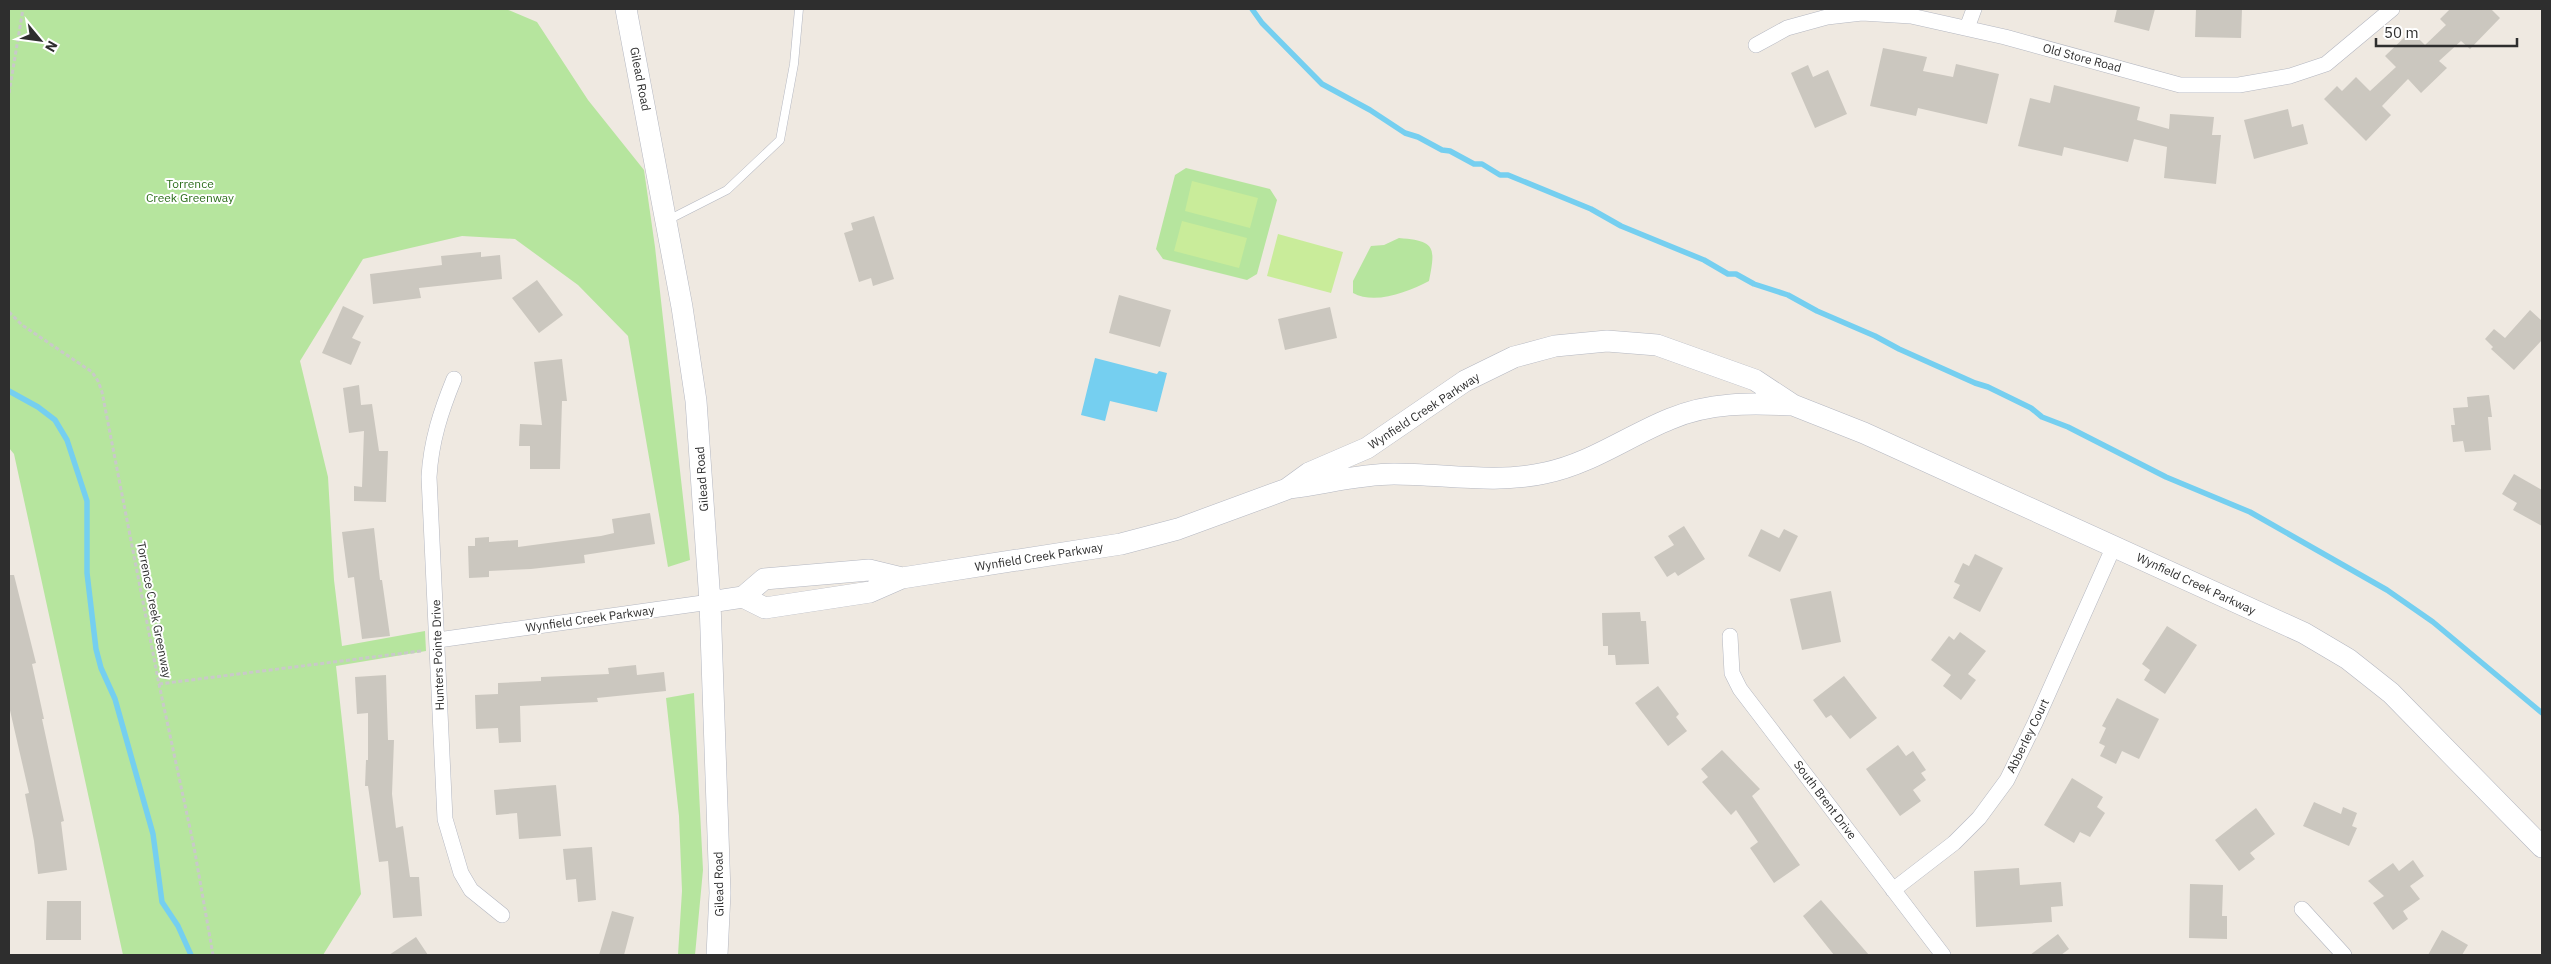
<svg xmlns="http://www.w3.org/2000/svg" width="2551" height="964" viewBox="0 0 2551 964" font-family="'IBM Plex Sans',sans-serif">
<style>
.green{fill:#b6e59e}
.pitch{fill:#c9ec9a}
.water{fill:#75cff0}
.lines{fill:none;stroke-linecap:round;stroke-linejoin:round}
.stream{stroke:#75cff0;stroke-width:5.5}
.building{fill:#cbc7bf}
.lane-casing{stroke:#b4b7c1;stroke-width:9}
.street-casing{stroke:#b4b7c1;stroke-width:16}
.secondary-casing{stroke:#b4b7c1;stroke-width:22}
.path{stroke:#c9c9c9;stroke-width:3;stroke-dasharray:4 2.5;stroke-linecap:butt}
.lane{stroke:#fff;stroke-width:8}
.street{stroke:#fff;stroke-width:15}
.secondary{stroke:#fff;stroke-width:21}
.labels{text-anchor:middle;stroke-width:4;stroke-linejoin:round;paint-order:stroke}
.street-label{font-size:12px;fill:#2e2e2e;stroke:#fff}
.park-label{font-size:12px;fill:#2c6e1b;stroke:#fff}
</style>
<rect width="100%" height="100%" fill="#efe9e1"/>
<path class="green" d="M9 9H506L537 22 588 100 644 170 655 247 690 560 668 567 628 336 578 285 515 239 462 236 363 259 300 361 328 477 334 580 342 646 425 631 426 651 336 666 361 894 323 955H123L14 454 9 448Z
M1186 168 1270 189 1277 200 1257 274 1247 280 1163 259 1156 249 1175 175Z
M1399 238C1435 241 1436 246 1429 281 1408 292 1375 305 1353 293V281L1371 246 1384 245Z
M694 693 703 870 695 955H678L682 891 679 816 666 698Z"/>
<path class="pitch" d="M1192 181 1258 198 1250 228 1185 211Z
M1182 221 1247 238 1239 268 1174 251Z
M1278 234 1343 252 1331 293 1267 276Z"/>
<path class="water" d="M1095 358 1157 374 1159 371 1167 373 1157 412 1110 401 1105 421 1081 415Z"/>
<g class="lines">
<path class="stream" d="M1252 9 1262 23 1322 84 1370 110 1405 133 1418 137 1442 150 1450 151 1474 164H1482L1500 175H1508L1591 209 1621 226 1704 260 1728 274H1736L1754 284 1788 295 1817 311 1875 336 1899 349 1975 383 1988 387 2031 408 2042 417 2068 427 2166 477 2250 512 2387 590 2433 622 2542 713
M9 391 38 407 55 420 67 440 87 501V573L96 649 101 668 115 699 153 834 162 902 178 926 191 955"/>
</g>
<path class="building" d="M2117 9H2155L2149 31 2114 22Z
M2196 9H2242L2241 38 2195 37Z
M2450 9H2491L2500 18 2470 49 2461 41 2439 61 2447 68 2421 93 2408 79 2382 106 2391 115 2366 141 2324 99 2337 86 2342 91 2356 77 2370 91 2396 67 2385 56 2411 31 2425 45 2446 25 2440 19Z
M1883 48 1927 57 1923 71 1953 77 1956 64 1999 74 1987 124 1918 108 1916 116 1870 106Z
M1808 65 1813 77 1828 70 1847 114 1815 128 1791 73Z
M2054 85 2140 107 2137 120 2169 129 2170 114 2214 117 2212 135H2221L2216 184 2164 178 2167 147 2134 139 2128 162 2064 147 2062 156 2018 146 2030 98 2050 103Z
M2288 109 2292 127 2303 124 2308 144 2254 159 2244 120Z
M874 216 894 279 873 286 871 278 859 282 844 233 853 230 851 223Z
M481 252V257L500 255 502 279 419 288 421 298 373 304 370 274 442 265 441 256Z
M537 280 563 315 539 333 512 298Z
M1119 295 1171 310 1160 347 1109 333Z
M343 306 364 316 352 338 361 342 351 365 322 353Z
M1330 307 1337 338 1285 350 1278 319Z
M2530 310 2542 321V340L2514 370 2491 349 2493 347 2485 339 2494 329 2505 338Z
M562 359 567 401H562L560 469H530V446H519L520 424 542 425 534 362Z
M359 385 361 405 372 404 379 451H388L386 502 354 501V486L362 487 364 431 349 433 343 388Z
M2489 395 2492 417H2488L2491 450 2465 452 2463 441 2453 442 2451 425H2455L2453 408 2468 407 2467 397Z
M2514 474 2542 490V526L2513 510 2517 503 2502 494Z
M650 513 655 544 584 555 585 563 531 569 489 571V577L469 578 468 546H475V538L489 537V542L518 540V547L601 536 614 533 612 519Z
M1684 526 1705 559 1678 576 1675 572 1667 577 1654 557 1674 545 1668 536Z
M374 528 380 580H382L390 636 362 639 354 577 348 578 342 532Z
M1761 529 1779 538 1784 529 1798 536 1780 572 1748 556Z
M1975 554 2003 568 1980 612 1953 598 1960 585 1954 582 1963 563 1969 566Z
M9 575H14L36 663 32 664 44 719H42L64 821 61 822 67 870 38 874 34 841 25 794 29 793 9 706Z
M1831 591 1841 642 1802 650 1790 599Z
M1640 612 1641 621H1646L1649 664 1616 665 1615 655H1608V646H1603L1602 613Z
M2167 626 2197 645 2165 694 2144 680 2150 670 2142 664Z
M1960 632 1986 651 1968 674 1976 680 1961 700 1943 686 1951 675 1931 660 1949 636 1954 640Z
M636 665 637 675 664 672 666 691 597 698 598 702 520 706 521 742 499 743 498 728 476 729 475 695 498 694V683L541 681V677L609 674 608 668Z
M386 675 388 740H394L392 794 396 828 403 826 410 877H419L422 916 393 918 388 861 379 862 368 786H365L366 760H368V713L357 714 355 677Z
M1844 676 1877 718 1850 739 1831 715 1826 718 1813 700Z
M1658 686 1679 714 1676 717 1687 731 1668 746 1635 703Z
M2117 698 2159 719 2139 759 2122 751 2116 764 2100 756 2105 746 2099 743 2106 728 2102 726Z
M1898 745 1906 756 1913 751 1926 770 1921 773 1926 780 1913 790 1921 801 1900 816 1866 769Z
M1722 750 1760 789 1752 796 1800 865 1774 883 1750 848 1758 842 1736 810 1731 815 1702 782 1708 777 1701 769Z
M2072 778 2103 797 2097 807 2105 813 2090 837 2080 832 2074 843 2044 825Z
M556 785 561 836 519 839 517 813 496 815 494 790Z
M2314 802 2341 814 2343 807 2357 813 2352 826 2357 828 2349 846 2303 826Z
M2256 808 2275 834 2250 853 2255 859 2239 871 2215 840Z
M592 847 596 900 578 902 576 879 566 880 563 849Z
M2413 860 2424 876 2410 886 2420 899 2403 911 2408 919 2393 930 2373 903 2384 896 2368 881 2393 863 2399 871Z
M2019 868 2020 885 2061 882 2063 906 2051 907 2052 922 1976 927 1974 871Z
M2190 884 2223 885 2222 916H2227V939L2189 938Z
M1821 900 1869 955H1834L1803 916Z
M47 901H81V940H46Z
M612 911 634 917 624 955H599Z
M2442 930 2468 945 2462 955H2428Z
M2058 934 2069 949 2061 955H2030Z
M416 937 428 955H389Z"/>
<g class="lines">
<g class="lane-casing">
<path id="lane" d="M668 220 727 190 780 140 794 64 799 9"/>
</g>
<g class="street-casing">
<path id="street" d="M1967 28 1974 9
M1756 45 1787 28 1827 17 1862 13 1911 16 2005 37 2180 85H2239L2290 76 2326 64 2392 9
M454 379C441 411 431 441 429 477L445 819 461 873 471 890 502 915
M1730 636 1732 673 1740 689 1943 955
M438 640 710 602
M1893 890 1954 843 1979 818 2007 780 2035 723 2114 546
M2302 909 2344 955"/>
</g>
<g class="secondary-casing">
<path id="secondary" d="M626 9 682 307 696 401 710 602 720 893 717 955
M1289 488C1324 484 1358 474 1394 474 1444 474 1496 484 1545 473 1590 464 1628 436 1670 419 1710 402 1750 403 1793 405
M743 597 765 608 870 592 902 578 1121 544 1178 529 1287 489 1309 473 1367 448 1465 381 1514 357 1555 346 1607 341 1657 345 1755 380 1793 405 1864 433 2304 633 2348 659 2391 693 2542 847
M710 602 743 597 764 579 869 570 902 578"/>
</g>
<path class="path" d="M9 93 23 9
M9 312 22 325 92 372 98 381 102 392 159 684 194 847 213 955
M159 684 421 651"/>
<use href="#lane" class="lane"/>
<use href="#street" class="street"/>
<use href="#secondary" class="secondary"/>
</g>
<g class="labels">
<g class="street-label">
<text transform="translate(2082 58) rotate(15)" y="4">Old Store Road</text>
<text transform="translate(640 79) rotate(79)" y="4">Gilead Road</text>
<text transform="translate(1424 411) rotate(-33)" y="4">Wynfield Creek Parkway</text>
<text transform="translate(702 479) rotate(-94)" y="4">Gilead Road</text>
<text transform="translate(1039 557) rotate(-9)" y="4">Wynfield Creek Parkway</text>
<text transform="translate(2196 584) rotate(25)" y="4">Wynfield Creek Parkway</text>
<text transform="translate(154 610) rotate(79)" y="4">Torrence Creek Greenway</text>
<text transform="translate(590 619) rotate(-8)" y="4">Wynfield Creek Parkway</text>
<text transform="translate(438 655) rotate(-92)" y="4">Hunters Pointe Drive</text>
<text transform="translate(2028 736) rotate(-64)" y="4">Abberley Court</text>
<text transform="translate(1825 800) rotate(53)" y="4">South Brent Drive</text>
<text transform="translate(719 884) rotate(-91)" y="4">Gilead Road</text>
</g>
<g class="park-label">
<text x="190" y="188">Torrence<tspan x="190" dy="14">Creek Greenway</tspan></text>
</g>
</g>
<rect width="2551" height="964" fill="none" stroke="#2e2e2e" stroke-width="20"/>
<g transform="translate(40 40) rotate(119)" stroke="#ffffff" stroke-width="4" paint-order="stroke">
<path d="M0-4L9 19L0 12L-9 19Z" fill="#2e2e2e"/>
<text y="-8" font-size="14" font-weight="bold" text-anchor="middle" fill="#2e2e2e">N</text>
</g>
<path d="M2376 38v8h141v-8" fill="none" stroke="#2e2e2e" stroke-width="2.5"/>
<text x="2384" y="38" font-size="15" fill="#2e2e2e" stroke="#ffffff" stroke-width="4" paint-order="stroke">50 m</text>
</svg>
